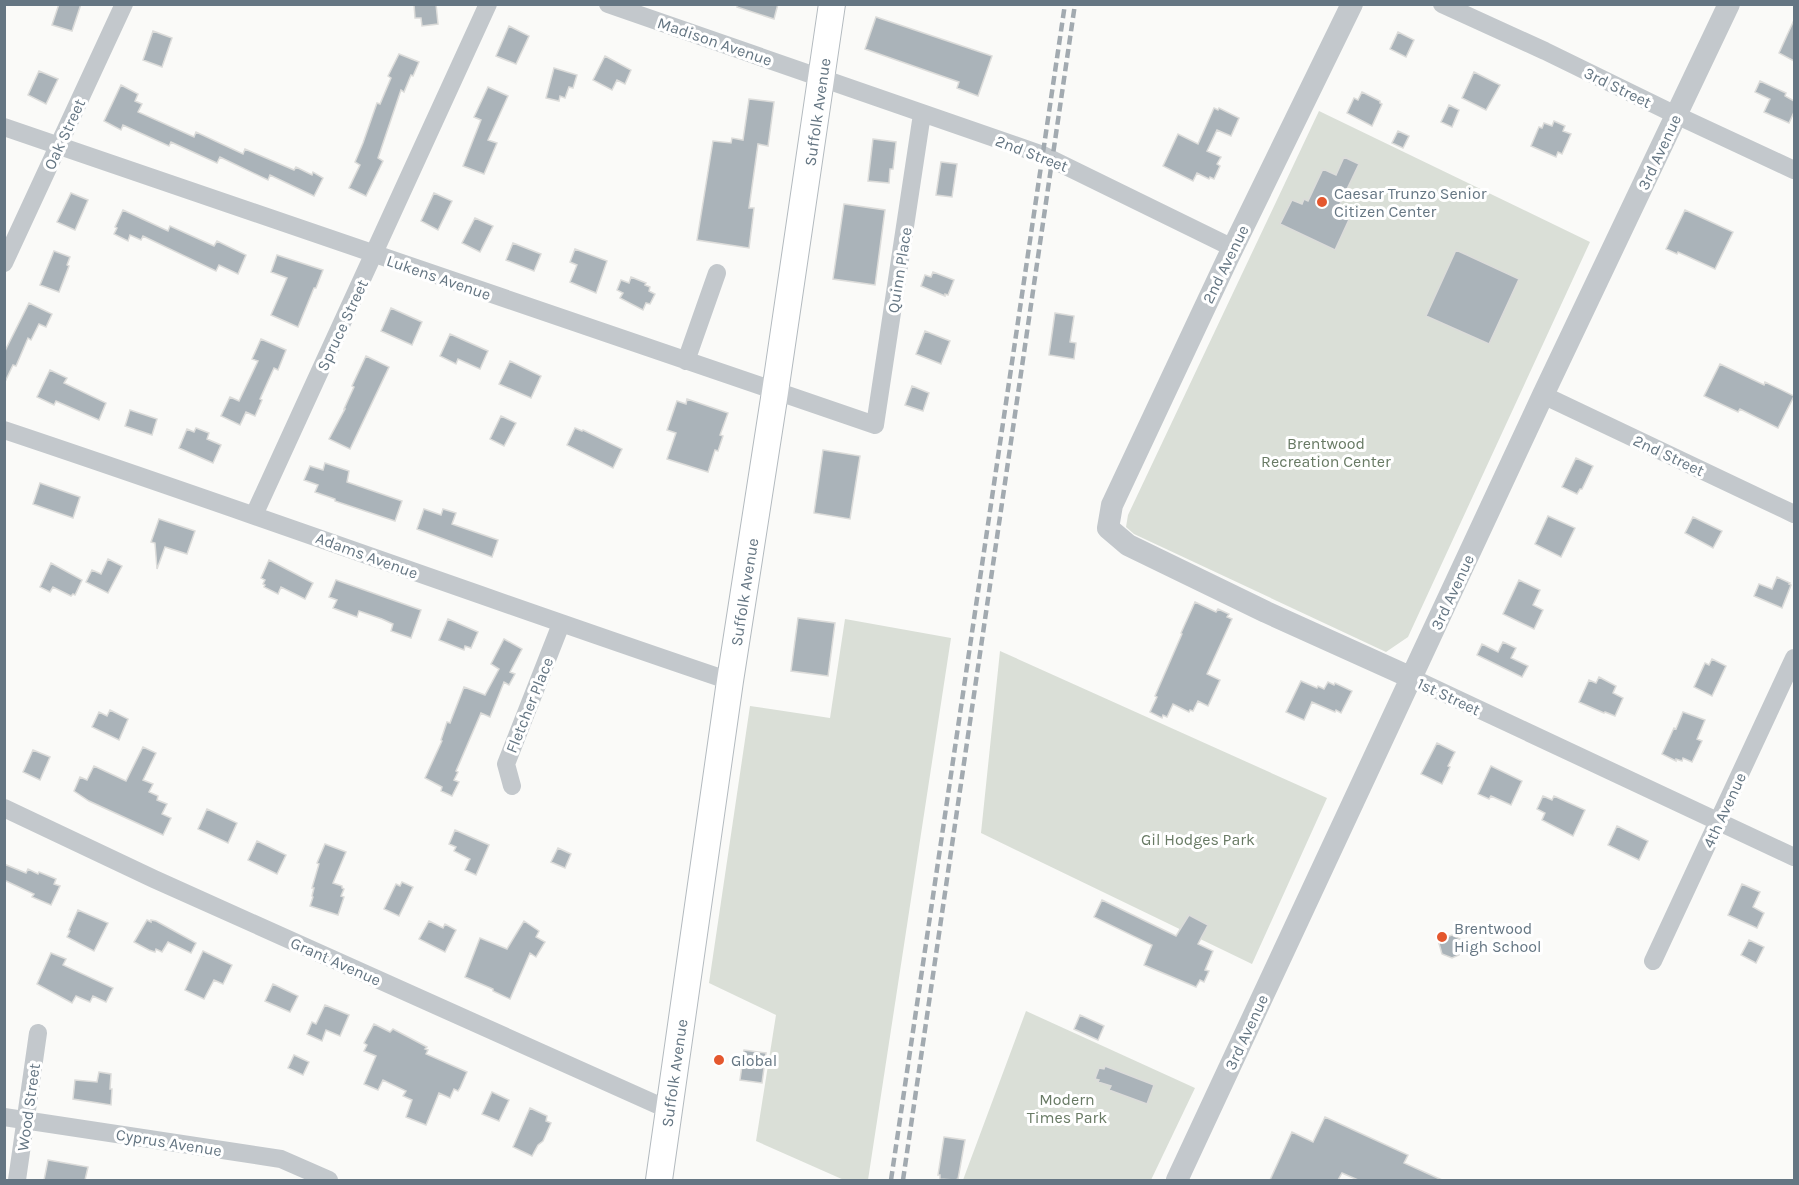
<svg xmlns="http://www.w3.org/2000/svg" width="1799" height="1185" viewBox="0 0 1799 1185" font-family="Karla,sans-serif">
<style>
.green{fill:#dadfd7}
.building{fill:#aab3b9;stroke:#dcdcda;stroke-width:1.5}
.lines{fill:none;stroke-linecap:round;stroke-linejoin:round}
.secondary-casing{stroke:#b3babf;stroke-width:28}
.minor{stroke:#c3c8cc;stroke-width:18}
.tertiary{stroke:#c3c8cc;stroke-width:22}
.secondary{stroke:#fff;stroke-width:26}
.rail{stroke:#a2aab0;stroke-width:4.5;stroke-dasharray:9 4.5;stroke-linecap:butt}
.poi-dot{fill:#e4572e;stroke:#fff;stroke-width:2}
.labels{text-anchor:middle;stroke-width:6;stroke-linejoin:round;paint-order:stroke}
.street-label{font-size:16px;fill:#657683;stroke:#fff}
.poi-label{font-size:16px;fill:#657683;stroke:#fff;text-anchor:start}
.park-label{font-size:16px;fill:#687a64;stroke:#fff}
</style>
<rect width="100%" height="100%" fill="#fafaf8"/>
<path class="green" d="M1319 111 1590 242 1408 637 1386 652 1134 534 1126 527 1128 515Z
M845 619 951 638 868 1180H844L756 1141 776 1015 709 983 750 706 830 718Z
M1000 651 1327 798 1252 964 981 833Z
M1026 1011 1195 1088 1151 1180H963Z"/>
<path class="building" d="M59 4H81L72 31 52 25Z
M414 4H436L438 24 422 26 421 18H415Z
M738 4H778L774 19 737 7Z
M876 17 992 56 978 96 957 88 959 82 865 49Z
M1794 20V61L1779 53Z
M509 26 529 36 516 64 496 56Z
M153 31 172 38 162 67 143 60Z
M1398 32 1414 40 1406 57 1390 49Z
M399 54 419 62 413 76 411 75 404 92 401 90 378 158 383 161 366 196 349 188 360 165 355 162 363 143 377 103 380 104 391 78 388 76Z
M605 56 631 70 625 84 617 80 612 90 593 80Z
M554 68 577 75 573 88 569 87 565 98 560 96 559 101 546 98Z
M39 71 58 79 46 104 28 95Z
M1474 72 1500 85 1486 110 1462 98Z
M1760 81 1786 93 1785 96 1794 101V112L1789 123 1764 112 1770 99 1755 92Z
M121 85 138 94 135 101 142 104 138 112 194 137 196 132 243 154 245 149 294 170 296 167 312 175 313 172 323 178 314 196 270 175 268 180 220 157 217 163 171 142 169 146 123 125 121 130 104 121Z
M488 87 508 96 488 140 497 143 484 174 463 166 481 120 474 117Z
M1362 92 1380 101V103L1382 104 1372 126 1347 113 1354 98 1358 100Z
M749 99 774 102 768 146 758 144 749 208H754L749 248 697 240 713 141 731 143 732 138 743 140Z
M1449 105 1459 110 1452 127 1441 122Z
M1214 108 1218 110 1219 108 1239 118 1231 136 1217 130 1207 151 1221 157 1217 164 1220 166 1214 179 1210 177 1209 179 1197 173 1193 181 1163 166 1178 134 1198 144Z
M1554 121 1565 126 1563 131 1571 134 1562 154 1558 152 1556 157 1531 146 1539 127 1542 128 1544 123 1552 126Z
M1398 131 1409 136 1403 148 1392 143Z
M873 139 896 142 893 169H890L889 183 868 181Z
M1344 157 1359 164 1339 206 1352 213 1335 250 1280 224 1292 200 1302 204 1304 199 1308 201 1323 169 1336 175Z
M941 162 957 164 952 197 936 195Z
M71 193 88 200 75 230 57 222Z
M434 193 452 201 438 230 421 221Z
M844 204 885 210 875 285 833 279Z
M123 210 168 231 170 226 214 246 217 241 246 255 238 274 219 265 216 271 143 236 141 240 130 235 128 241 114 234 117 228 115 227Z
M1685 210 1733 232 1715 269 1678 252 1677 254 1666 249Z
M475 218 493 226 480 252 462 243Z
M513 243 541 254 534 271 506 260Z
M575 249 607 261 596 293 570 282 577 265 570 262Z
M1456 250 1519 279 1489 344 1426 316Z
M54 251 70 257 67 265 69 266 59 292 40 285Z
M277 255 323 270 316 288H314L298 327 271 315 287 278 271 272Z
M933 272 954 280 948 295 945 294V296L921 286 925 275 931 277Z
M631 277 646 283 645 285 650 287 649 291 655 294 650 304 646 303 643 310 620 298 623 293 617 290 621 280 629 283Z
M29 303 52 314 46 327 39 324 31 340 28 338 16 366 13 365 4 384V353Z
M391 308 422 322 412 345 381 331Z
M1055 313 1074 316 1070 342 1076 343 1074 359 1049 355Z
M925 331 950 341 941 364 916 354Z
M450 334 488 351 480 369 458 359 456 364 440 356Z
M261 339 286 350 278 370 274 368 260 399 262 400 255 416 246 412 240 425 221 416 230 397 239 401 258 361 252 359Z
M366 356 389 367 350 449 329 439 345 409H344L354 387 352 386Z
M510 361 541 376 531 398 499 384Z
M1720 364 1764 385 1765 382 1794 396 1778 428 1740 409 1738 412 1704 396Z
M50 370 67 378 64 383 106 403 99 420 56 401 54 405 37 397Z
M912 386 929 393 923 411 905 405Z
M687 399 728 413 720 435 723 436 718 451 715 450 708 472 667 459 676 433 667 430 677 401 686 404Z
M130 410 157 419 152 435 125 426Z
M501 416 516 423 504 446 490 439Z
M196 428 209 433 207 439 221 445 213 463 179 448 187 429 194 432Z
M575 428 582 431 583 430 622 449 613 468 567 445Z
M823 450 860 456 850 519 814 513Z
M1576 458 1593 466 1582 489H1580L1577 494 1562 487Z
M325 463 349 471 347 482 402 501 395 521 335 501V499L315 492 318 485 304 480 310 466 323 470Z
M40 483 80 497 73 518 33 504Z
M424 509 441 515 443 509 456 513 452 524 498 540 492 557 417 529Z
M1548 516 1575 528 1561 557 1535 544Z
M1693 517 1722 531 1713 548 1685 533Z
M159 519 195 531 187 554 165 547 157 569 155 543 151 542Z
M108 559 122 566 108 593 86 582 92 570 101 574Z
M269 560 313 583 305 599 281 587 278 594 264 587 265 585 263 584 265 580 261 578Z
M51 563 82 580 75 595 73 594 71 596 53 587 50 592 40 587Z
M1777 577 1790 583 1789 584 1791 585 1782 608 1754 596 1759 584 1772 589Z
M336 580 421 610 411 638 391 631 393 624 382 619 359 611 357 617 333 608 337 600 329 597Z
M1519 580 1540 590 1533 605 1543 610 1534 629 1503 614Z
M1195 602 1216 612 1218 609 1229 614 1227 617 1232 619 1207 674 1220 680 1208 706 1198 701 1193 711 1190 710 1189 712 1173 704 1167 717 1163 715 1162 718 1150 712 1157 697 1155 696 1182 634 1181 633Z
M798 618 835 623 828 676 791 671Z
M448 619 478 632 471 648 465 646 464 650 439 640Z
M504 639 522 649 510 672 515 674 509 685 504 682 490 717 481 713 456 771 458 772 454 780 459 782 452 796 441 791 442 787 425 778 442 741 441 740 447 722 450 723 464 687 485 695 499 669 491 664Z
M1503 642 1516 648 1511 658 1528 666 1522 677 1477 655 1482 644 1498 652Z
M1712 659 1726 666 1712 696 1694 687 1705 663 1709 665Z
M1599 677 1616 686 1613 693 1623 698 1615 716 1605 712 1604 713 1579 702 1589 680 1596 683Z
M1301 681 1317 688 1318 686 1324 689 1328 682 1334 685 1335 683 1352 691 1341 713 1336 710 1335 712 1312 702 1304 720 1286 712Z
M110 710 128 719 119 740 92 727 99 712 107 716Z
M1683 712 1705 720 1697 739 1702 741 1692 762 1683 758 1682 761 1676 759V761L1662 754 1674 728 1676 729Z
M1437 743 1455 752 1448 766 1450 767 1442 784 1421 774Z
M143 747 156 753 143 780 153 784 149 792 158 796 157 800 167 804 162 814 171 818 163 835 89 801 74 791 80 777 87 780 94 766 126 781Z
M33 750 50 757 40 780 23 772Z
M1491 766 1522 781 1511 805 1491 796 1489 799 1478 794Z
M1543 796 1552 800 1554 796 1585 810 1573 836 1542 820 1545 813 1537 809Z
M207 809 237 823 228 843 198 829Z
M1617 826 1648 841 1639 860 1608 845Z
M455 830 489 845 476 875 465 870 470 859 454 851 456 847 449 844Z
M257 841 286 855 277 874 248 860Z
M325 844 346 852 333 883 342 886V888L344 889 341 896 344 897 338 915 310 906 313 897 312 896 314 888H312L319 864 317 863Z
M558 848 571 854 565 868 551 862Z
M4 864 26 873 28 869 38 874 39 872 56 879 54 884 60 886 51 905 32 897 34 894 4 880Z
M402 882 413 887 399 916 384 909 396 884 400 886Z
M1742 884 1760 892 1753 907 1764 913 1757 928 1728 915Z
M1102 900 1176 936 1189 915 1208 925 1198 944 1213 951 1205 970 1209 971 1204 982 1200 980 1196 987 1144 965 1152 945 1094 917Z
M78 910 108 923 94 951 67 937 70 931 69 930Z
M147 920 151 922V920L156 921 196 943 191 953 168 942 162 952 156 949 155 952 149 950 134 942Z
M429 921 443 928 445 924 456 930 445 952 419 939Z
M524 921 539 931 536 937 545 942 536 957 530 953 510 999 493 991V989L465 977 480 938 507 949Z
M1452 935 1460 939 1463 946 1459 955 1452 958 1442 954 1438 940Z
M1749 940 1764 947 1756 963 1741 955Z
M203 951 232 965 223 984 214 980 204 999 185 990Z
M51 953 66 959 63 965 113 988 106 1002 93 996 90 1002 76 996 72 1003 37 984Z
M273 984 298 996 290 1012 265 1001Z
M325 1005 349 1015 340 1036 326 1030 322 1041 307 1034 312 1022 316 1024Z
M1080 1015 1104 1026 1098 1040 1074 1029Z
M374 1024 390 1032 393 1029 427 1047 425 1049 428 1050 426 1054 467 1072 460 1088 458 1091 454 1089 450 1098 439 1093 426 1125 406 1117 412 1100 403 1096 406 1091 383 1080 378 1090 364 1084 376 1056 364 1051 367 1045 364 1043Z
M744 1050 766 1053 762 1083 740 1080Z
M294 1055 309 1062 303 1075 288 1068Z
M1105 1066 1154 1085 1147 1104 1109 1090 1111 1086 1098 1082 1099 1080 1095 1079 1099 1068 1104 1069Z
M99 1072 111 1074 110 1089H112L111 1105 73 1099 75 1080 97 1082Z
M492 1092 509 1100 499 1121 482 1114Z
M530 1108 547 1116 546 1121 551 1123 543 1141 538 1145 532 1156 513 1147Z
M1325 1117 1408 1155 1404 1163 1442 1180H1358L1342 1173 1338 1180H1270L1292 1132 1313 1142Z
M944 1137 965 1140 958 1179 955 1180 940 1179V1175H938Z
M48 1160 88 1167 85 1180H44Z"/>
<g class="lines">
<g class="secondary-casing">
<path id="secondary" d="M659 1180 730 681 775 392 832 4"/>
</g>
<path class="minor" d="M608 4 1043 155 1233 248
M1442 4 1545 51 1676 115 1794 170
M4 127 875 425 922 114
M4 263 124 4
M686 361 717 273
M1543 395 1794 514
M4 430C247 511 487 599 730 681
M254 515 488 4
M1412 678 1794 857
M512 786 506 764 561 624
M4 808 154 879 669 1110
M1653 961 1794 658
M4 1117 281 1159 329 1180
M17 1180 38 1033"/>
<path class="tertiary" d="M1352 4 1227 260 1112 505 1108 528 1128 545 1266 612 1412 678
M1177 1180 1543 395 1729 4"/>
<use href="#secondary" class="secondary"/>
<path class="rail" d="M891 1180 1065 4
M903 1180 1075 4"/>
</g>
<g class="poi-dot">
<circle cx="1322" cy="202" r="6"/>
<circle cx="1442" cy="937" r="6"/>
<circle cx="719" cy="1060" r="6"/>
</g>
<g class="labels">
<g class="street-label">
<text transform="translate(715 41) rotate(19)" y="6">Madison Avenue</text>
<text transform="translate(1618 87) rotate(26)" y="6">3rd Street</text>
<text transform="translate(817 112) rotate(-82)" y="6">Suffolk Avenue</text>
<text transform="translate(64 134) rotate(-65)" y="6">Oak Street</text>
<text transform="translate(1659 152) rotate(-65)" y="6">3rd Avenue</text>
<text transform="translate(1032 153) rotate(21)" y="6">2nd Street</text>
<text transform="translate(1225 264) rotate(-64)" y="6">2nd Avenue</text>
<text transform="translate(899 270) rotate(-81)" y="6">Quinn Place</text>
<text transform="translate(439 277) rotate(19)" y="6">Lukens Avenue</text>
<text transform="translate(342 325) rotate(-65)" y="6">Spruce Street</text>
<text transform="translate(1669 455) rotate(25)" y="6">2nd Street</text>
<text transform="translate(367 555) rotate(20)" y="6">Adams Avenue</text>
<text transform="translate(744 592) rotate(-81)" y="6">Suffolk Avenue</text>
<text transform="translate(1452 592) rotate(-65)" y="6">3rd Avenue</text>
<text transform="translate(1449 696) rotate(25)" y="6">1st Street</text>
<text transform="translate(529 705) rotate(-68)" y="6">Fletcher Place</text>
<text transform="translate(1724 810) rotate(-65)" y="6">4th Avenue</text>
<text transform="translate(336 961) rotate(24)" y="6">Grant Avenue</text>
<text transform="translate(1246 1032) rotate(-65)" y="6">3rd Avenue</text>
<text transform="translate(674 1073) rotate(-82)" y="6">Suffolk Avenue</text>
<text transform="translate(28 1107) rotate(-82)" y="6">Wood Street</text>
<text transform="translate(169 1142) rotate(9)" y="6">Cyprus Avenue</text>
</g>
<g class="poi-label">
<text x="1334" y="199">Caesar Trunzo Senior<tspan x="1334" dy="18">Citizen Center</tspan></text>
<text x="1454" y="934">Brentwood<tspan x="1454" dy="18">High School</tspan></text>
<text x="731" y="1066">Global</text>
</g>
<g class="park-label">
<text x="1326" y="449">Brentwood<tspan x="1326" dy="18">Recreation Center</tspan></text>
<text x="1198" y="845">Gil Hodges Park</text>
<text x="1067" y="1105">Modern<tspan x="1067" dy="18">Times Park</tspan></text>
</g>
</g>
<rect width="1799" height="1185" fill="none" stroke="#657683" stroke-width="12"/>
</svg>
